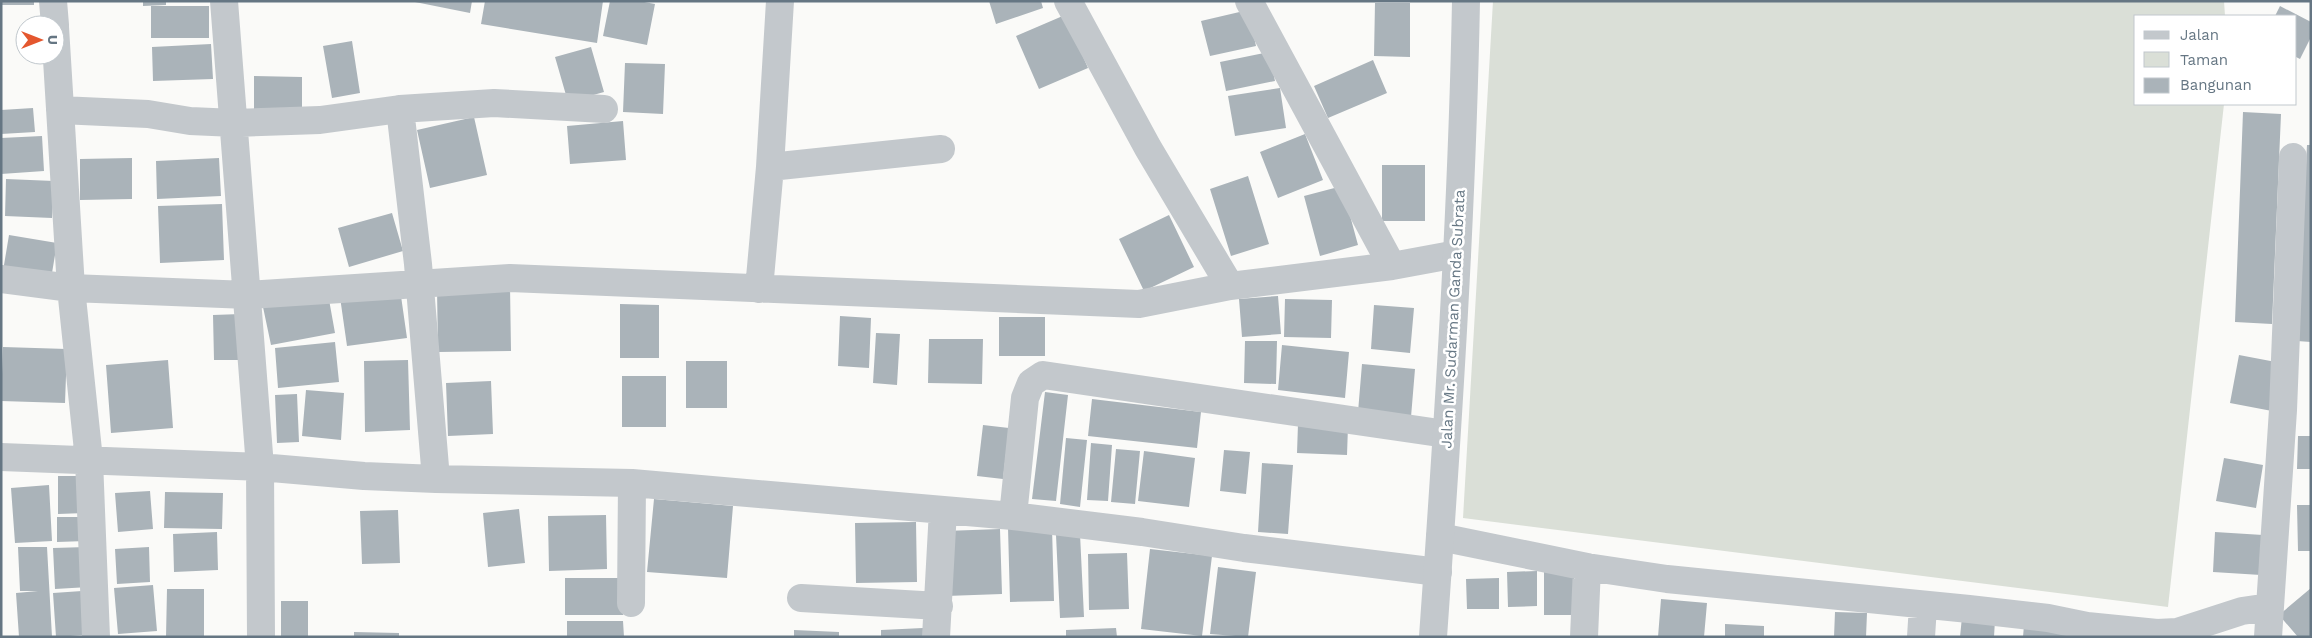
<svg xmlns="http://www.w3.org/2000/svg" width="2312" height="638" viewBox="0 0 2312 638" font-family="'Work Sans',sans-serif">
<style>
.green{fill:#dadfd7}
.building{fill:#aab3b9}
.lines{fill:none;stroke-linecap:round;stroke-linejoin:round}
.minor{stroke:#c3c8cc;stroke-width:28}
.tertiary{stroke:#c3c8cc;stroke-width:28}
.labels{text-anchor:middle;stroke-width:5;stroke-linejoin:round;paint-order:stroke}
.street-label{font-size:15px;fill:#657683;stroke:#fff}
</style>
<rect width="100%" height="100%" fill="#fafaf8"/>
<path class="green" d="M1493 1H2224L2225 16H2136V104H2224L2168 607 1463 518Z"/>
<path class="building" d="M1 1H34V5H1Z
M143 1H166V5L143 6Z
M410 1H472L470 13Z
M485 1H603L597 43 481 24Z
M610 1H639L655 4 647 45 603 36Z
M989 1H1041L1043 8 996 24Z
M1375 3H1410V57L1374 56Z
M151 6H209V38H151Z
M2280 6 2311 22V37L2300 59 2296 57V16H2275Z
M1248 10 1256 46 1210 56 1201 21Z
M1065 15 1088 68 1039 89 1016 36Z
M352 41 360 93 332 98 323 46Z
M211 44 213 79 153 81 152 47Z
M591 47 604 92 568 102 555 57Z
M1269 52 1275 81 1226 91 1220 62Z
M1373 60 1387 93 1328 118 1314 86Z
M625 63 665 64 663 114 623 112Z
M254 76 302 77V118H254Z
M1280 88 1286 128 1235 136 1228 96Z
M33 108 35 132 1 134V110Z
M2243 112 2281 114 2272 324 2235 322Z
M474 117 487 175 430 188 417 130Z
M623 121 626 160 570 164 567 126Z
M1305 134 1323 180 1278 198 1260 152Z
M42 136 44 171 1 174V138Z
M2307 145H2311V342L2297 341Z
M132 158V199L80 200V159Z
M219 158 221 196 157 199 156 161Z
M1382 165H1425V221H1382Z
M1248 176 1269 244 1231 256 1210 189Z
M6 179 54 181 52 218 5 216Z
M1342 186 1358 245 1320 256 1304 196Z
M222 204 224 260 160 263 158 206Z
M392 213 403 251 349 267 338 228Z
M1169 215 1194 267 1144 291 1119 239Z
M9 235 57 243 51 279 3 271Z
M510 286 511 351 438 352 437 288Z
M400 289 407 338 347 346 340 297Z
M328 294 335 333 271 345 263 307Z
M1278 296 1281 334 1242 337 1239 299Z
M1285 299 1332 300 1331 338 1284 337Z
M620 304 659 305V358H620Z
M1374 305 1414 308 1410 353 1371 349Z
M241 314 242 360H214L213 315Z
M840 316 871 318 869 368 838 366Z
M999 317H1045V356H999Z
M876 333 900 334 897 385 873 383Z
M929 339H983L982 384 928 383Z
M1245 341H1277L1276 384 1244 383Z
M335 342 339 382 278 388 275 348Z
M1282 345 1349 352 1345 398 1278 390Z
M3 347 67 349 65 403 1 401Z
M2239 355 2281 363 2272 411 2230 403Z
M168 360 173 428 111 433 106 365Z
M408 360 410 430 365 432 364 361Z
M686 361H727V408H686Z
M1362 364 1415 369 1411 417 1358 412Z
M622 376H666V427H622Z
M491 381 493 434 448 436 446 383Z
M306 390 344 393 341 440 302 436Z
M1045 392 1068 395 1056 501 1032 499Z
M297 394 299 442 277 443 275 395Z
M1092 399 1201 412 1197 448 1088 436Z
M1298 424 1348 426 1347 455 1297 453Z
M983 425 1009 428 1003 479 977 476Z
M2298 436H2311V469H2297Z
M1066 438 1087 440 1080 507 1060 504Z
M1091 443 1112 445 1108 501 1087 500Z
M1116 449 1140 451 1135 504 1111 502Z
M1224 450 1250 452 1246 494 1220 491Z
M1144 451 1195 458 1189 507 1138 501Z
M2224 458 2263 465 2256 508 2216 501Z
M1262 463 1293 465 1288 534 1258 532Z
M58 476H84L85 513 58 514Z
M49 485 52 541 15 543 11 488Z
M150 491 153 529 118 532 115 493Z
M165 492 223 493 222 529 164 528Z
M654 499 733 506 727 578 647 572Z
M2297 505H2311V551H2298Z
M519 509 525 563 488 567 483 513Z
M398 510 400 563 362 564 360 511Z
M606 515 607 569 549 571 548 516Z
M57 517H85L86 541 57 542Z
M916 522 917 582 856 583 855 523Z
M1052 527 1054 601 1010 602 1008 528Z
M1000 529 1002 594 946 596 945 531Z
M217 532 218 570 174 572 173 534Z
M2215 532 2263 535 2261 575 2213 572Z
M1080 534 1084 617 1060 618 1056 535Z
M18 547H47L52 637H19L16 593 38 591H20Z
M87 547 89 587 55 589 53 548Z
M149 547 150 582 117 584 115 549Z
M1150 549 1212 556 1202 636 1141 629Z
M1127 553 1129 609 1089 610 1088 554Z
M1544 565H1574V615H1544Z
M1218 567 1256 572 1248 637 1210 634Z
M1537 571V606L1508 607 1507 572Z
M565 578H623V615H565Z
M1499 578V609H1467L1466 579Z
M153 585 157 631 118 634 114 588Z
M2311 588V637H2298L2279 615Z
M167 589H204V637H166Z
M82 591 85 635 56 637 53 593Z
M1661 599 1707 603 1704 637H1658Z
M281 601H308V637H281Z
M1835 612 1867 613 1866 637H1834Z
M1962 617 1995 620 1994 637H1960Z
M567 621H623L624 637H567Z
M1725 624 1764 626V637H1725Z
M2024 625 2077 637H2023Z
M923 628V637H881V630Z
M1116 628 1117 637H1066V630Z
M794 630 839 632V637H794Z
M354 632 399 633V637H354Z"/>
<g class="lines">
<path class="minor" d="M53 1 55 25
M224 1 260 467 261 637
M1068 1 1148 148 1230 286 1392 266 1457 254
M1249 1 1392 266
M55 27 71 288 89 460 96 637
M400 109 418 264 436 479
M60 110 148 114 190 121 235 123 320 120 400 109 494 103 604 109
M770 167 941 149
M1 279 71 288 248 295 510 278 1139 304 1230 286
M759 289 770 167 780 1
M1 457 260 467 364 476 436 479 632 483 1013 516 1142 532 1244 548 1438 572
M1013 516 1025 398 1031 383 1043 375 1446 434
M1440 537 1587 567 1667 579 1969 609 2048 618 2087 626 2157 633 2177 632 2242 611 2269 607
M801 598 939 606
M631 603 632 483
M936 637 943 510
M1584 637 1587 567
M1921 637 1923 606
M2268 637 2283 410 2293 157"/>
<path class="tertiary" d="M1433 637C1448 425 1462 213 1466 1"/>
</g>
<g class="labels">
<g class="street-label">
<text transform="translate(1453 319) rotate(-87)" y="5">Jalan Mr. Sudarman Ganda Subrata</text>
</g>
</g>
<rect width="2312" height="638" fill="none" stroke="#657683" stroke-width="5"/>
<rect x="2134" y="15" width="162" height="90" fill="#ffffff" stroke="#c1c8cd"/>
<rect x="2144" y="31" width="25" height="8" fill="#c3c8cc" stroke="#c1c8cd"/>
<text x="2180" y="40" font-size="15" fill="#657683">Jalan</text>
<rect x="2144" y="52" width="25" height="15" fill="#dadfd7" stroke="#c1c8cd"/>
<text x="2180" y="65" font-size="15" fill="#657683">Taman</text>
<rect x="2144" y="78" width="25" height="15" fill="#aab3b9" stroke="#c1c8cd"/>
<text x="2180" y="90" font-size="15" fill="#657683">Bangunan</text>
<g transform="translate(40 40) rotate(90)"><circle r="24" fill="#ffffff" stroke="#c1c8cd"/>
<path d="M0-4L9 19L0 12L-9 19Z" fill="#e4572e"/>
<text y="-8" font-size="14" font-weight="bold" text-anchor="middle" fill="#657683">U</text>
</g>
</svg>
